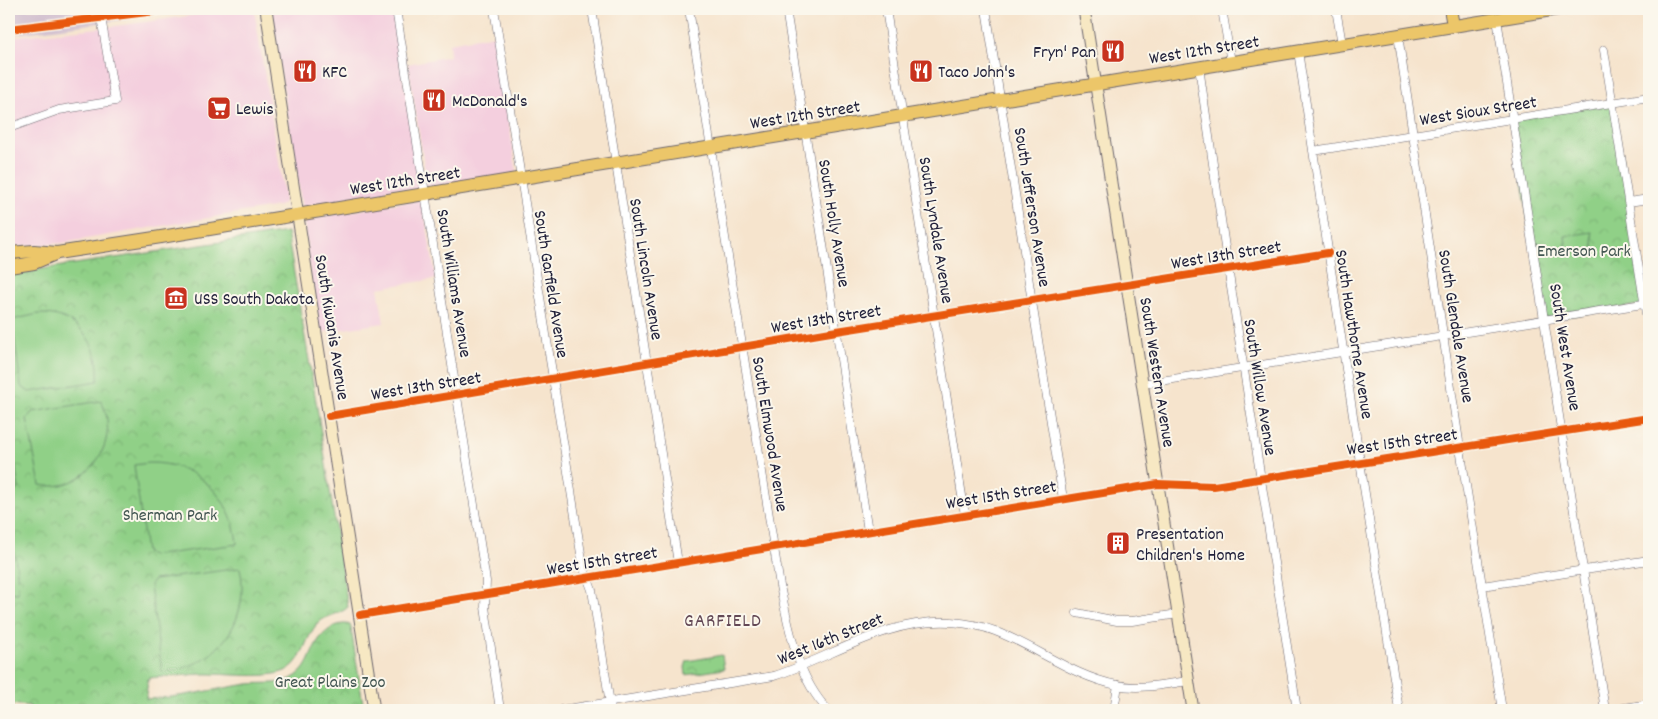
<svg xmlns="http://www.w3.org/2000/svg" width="1658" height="719" viewBox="0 0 1658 719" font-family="Dekko,sans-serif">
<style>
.built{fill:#f4cfde}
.industrial{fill:#d0bdce}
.park{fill:url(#park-crowns);stroke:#597961}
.pitch{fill:#90d087;stroke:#597961}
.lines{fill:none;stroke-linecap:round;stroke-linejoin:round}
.street-casing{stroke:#6c666e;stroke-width:9}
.secondary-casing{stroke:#6c666e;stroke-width:13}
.primary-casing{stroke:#6c666e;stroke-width:14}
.street{stroke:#fff;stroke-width:8}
.secondary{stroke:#f7e8c3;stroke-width:11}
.primary{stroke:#ecc669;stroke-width:12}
.cycleway-casing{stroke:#fbf7ec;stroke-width:11}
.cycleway{stroke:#e8590c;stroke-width:8}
.labels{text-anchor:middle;stroke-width:4;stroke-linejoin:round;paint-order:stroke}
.street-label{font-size:18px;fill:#22223b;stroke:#fbf7ec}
.poi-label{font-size:18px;fill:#22223b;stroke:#fbf7ec;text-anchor:start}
.park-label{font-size:18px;fill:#435652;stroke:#fbf7ec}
.neighbourhood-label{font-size:19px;letter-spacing:1px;fill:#634855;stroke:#fbf7ec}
</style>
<defs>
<pattern id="park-crowns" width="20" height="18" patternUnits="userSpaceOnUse" patternTransform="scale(1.25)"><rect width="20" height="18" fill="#90d087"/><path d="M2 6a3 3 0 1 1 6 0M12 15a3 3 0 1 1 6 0" fill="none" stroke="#7cb275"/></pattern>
</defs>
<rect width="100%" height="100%" fill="#fbf7ec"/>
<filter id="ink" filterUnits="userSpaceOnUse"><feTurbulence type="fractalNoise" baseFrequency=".02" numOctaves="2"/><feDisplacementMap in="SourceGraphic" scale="10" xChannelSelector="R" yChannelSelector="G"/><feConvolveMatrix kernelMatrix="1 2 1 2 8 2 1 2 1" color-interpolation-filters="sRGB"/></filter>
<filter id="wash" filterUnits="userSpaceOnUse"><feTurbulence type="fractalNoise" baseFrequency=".0096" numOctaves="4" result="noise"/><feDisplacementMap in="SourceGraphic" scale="20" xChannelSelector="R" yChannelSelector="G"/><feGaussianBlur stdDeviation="1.12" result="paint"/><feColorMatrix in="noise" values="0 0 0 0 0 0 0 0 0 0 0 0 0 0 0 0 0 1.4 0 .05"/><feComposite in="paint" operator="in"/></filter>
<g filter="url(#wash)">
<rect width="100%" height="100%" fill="#f6e4cd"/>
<path class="built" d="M239 9H254L285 199 283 203 279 206 62 243 9 247V37L109 27Z
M271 9H392L421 190 302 207Z
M495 35 517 174 428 189 408 64 450 56 449 43Z
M422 199 436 279 378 288 384 323 317 333 304 220Z"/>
<path class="industrial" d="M9 9H127L128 19 9 35Z"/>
<path class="park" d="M1613 103 1645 304 1544 320 1512 119Z
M287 232 317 407 348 607C342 614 326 615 318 623 305 637 305 657 290 668 274 681 224 673 202 674 184 675 166 677 148 678L146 699C180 698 214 689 248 684 265 682 281 686 296 676 315 663 308 640 335 626 340 624 345 623 350 625L351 628 364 710H30V706L9 704V274Z
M722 655 724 669 686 675 685 667 687 661Z"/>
<path class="pitch" d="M1592 232 1594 249 1567 253 1565 236Z
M38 314C77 312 101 344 98 381L29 392 21 386 12 320Z
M101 401C123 442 86 494 40 485L27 419 32 412Z
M9 428 19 489 9 493Z
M149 463C196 462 233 497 237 544L151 556 146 552 134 465Z
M9 542C18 556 17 577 18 593L9 592Z
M240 568C251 621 217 668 162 672L150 585 154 580Z"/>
</g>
<g filter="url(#ink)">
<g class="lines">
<g class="street-casing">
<path id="street" d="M396 9 486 581 485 607 500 710
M494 9 583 566 592 590 611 710
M592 9 678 563
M689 9 780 586C789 628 797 678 828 710
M786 9 868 531
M886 9 965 515
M986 9 1063 499
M1222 9 1231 62
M1336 9 1342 44
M1497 19 1605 710
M9 29 172 9
M1398 35 1460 448 1502 710
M1604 50 1649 332
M1298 51 1360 462 1399 710
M1199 67 1228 268 1297 710
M9 128 59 110 115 101 101 17
M1313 151 1649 97
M1628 202 1649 199
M1142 384 1649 303
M329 416 837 331 1328 253
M1482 586 1649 560
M1077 613 1117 621H1132L1178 614
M360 615 1158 484 1214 486 1649 418
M561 710 774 676C833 657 887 618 951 622 965 623 982 626 995 631 1037 647 1072 676 1117 685 1140 690 1166 684 1189 681
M1114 710 1118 685
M1612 710 1649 704"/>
</g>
<g class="secondary-casing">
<path id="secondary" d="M266 9 374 710
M1084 9 1193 710"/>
</g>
<g class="primary-casing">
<path id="primary" d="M1450 9 1453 25
M9 253 34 251 57 253 161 237 1558 9
M9 267 34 263 55 254"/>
</g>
<use href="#street" class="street"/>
<use href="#secondary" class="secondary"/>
<use href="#primary" class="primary"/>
<g class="cycleway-casing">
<path id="cycleway" d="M9 29 172 9
M329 416 837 331 1328 253
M360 615 1158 484 1214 486 1649 418"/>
</g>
<use href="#cycleway" class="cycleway"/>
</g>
</g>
<defs>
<g id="restaurant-square" transform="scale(1.25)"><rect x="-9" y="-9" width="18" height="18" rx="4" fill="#c8321e" stroke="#fbf7ec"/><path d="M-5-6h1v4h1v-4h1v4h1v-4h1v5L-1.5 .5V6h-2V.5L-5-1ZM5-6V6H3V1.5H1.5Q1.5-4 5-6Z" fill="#fff"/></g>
<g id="supermarket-square" transform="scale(1.25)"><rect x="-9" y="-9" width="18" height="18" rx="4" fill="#c8321e" stroke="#fbf7ec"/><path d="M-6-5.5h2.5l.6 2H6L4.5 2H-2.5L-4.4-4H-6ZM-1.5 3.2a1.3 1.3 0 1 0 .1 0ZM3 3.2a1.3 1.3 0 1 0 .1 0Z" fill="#fff"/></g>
<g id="museum-square" transform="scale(1.25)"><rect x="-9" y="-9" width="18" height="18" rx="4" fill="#c8321e" stroke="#fbf7ec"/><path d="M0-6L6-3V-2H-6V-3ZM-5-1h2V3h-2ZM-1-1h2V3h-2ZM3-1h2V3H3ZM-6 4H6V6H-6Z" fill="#fff"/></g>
<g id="building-square" transform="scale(1.25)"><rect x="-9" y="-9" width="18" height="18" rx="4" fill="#c8321e" stroke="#fbf7ec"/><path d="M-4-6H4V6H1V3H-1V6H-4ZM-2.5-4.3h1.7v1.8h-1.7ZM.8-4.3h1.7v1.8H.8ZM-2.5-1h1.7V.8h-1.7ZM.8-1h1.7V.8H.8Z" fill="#fff"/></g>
</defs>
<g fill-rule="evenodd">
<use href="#restaurant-square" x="1113" y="51"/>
<use href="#restaurant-square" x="305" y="71"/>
<use href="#restaurant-square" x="921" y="71"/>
<use href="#restaurant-square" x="434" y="100"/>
<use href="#supermarket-square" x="219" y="108"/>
<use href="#museum-square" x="176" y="298"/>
<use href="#building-square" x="1118" y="543"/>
</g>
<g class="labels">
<g class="street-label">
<text transform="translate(1204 49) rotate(-9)" y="6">West 12th Street</text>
<text transform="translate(1478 110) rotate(-9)" y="6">West Sioux Street</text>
<text transform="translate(805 114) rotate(-9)" y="6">West 12th Street</text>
<text transform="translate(405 180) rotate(-9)" y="6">West 12th Street</text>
<text transform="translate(1033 207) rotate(81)" y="6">South Jefferson Avenue</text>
<text transform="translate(835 223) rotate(81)" y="6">South Holly Avenue</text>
<text transform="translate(937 230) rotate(81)" y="6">South Lyndale Avenue</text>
<text transform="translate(1226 254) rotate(-9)" y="6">West 13th Street</text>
<text transform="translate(647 269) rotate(81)" y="6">South Lincoln Avenue</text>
<text transform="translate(455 283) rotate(81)" y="6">South Williams Avenue</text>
<text transform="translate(552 284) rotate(81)" y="6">South Garfield Avenue</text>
<text transform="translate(826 318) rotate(-9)" y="6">West 13th Street</text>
<text transform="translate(1457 326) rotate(81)" y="6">South Glendale Avenue</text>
<text transform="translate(333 327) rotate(81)" y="6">South Kiwanis Avenue</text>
<text transform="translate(1355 334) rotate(81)" y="6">South Hawthorne Avenue</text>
<text transform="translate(1566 347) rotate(81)" y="6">South West Avenue</text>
<text transform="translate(1158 372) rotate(81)" y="6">South Western Avenue</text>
<text transform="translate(426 385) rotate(-9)" y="6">West 13th Street</text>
<text transform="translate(1261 387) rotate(81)" y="6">South Willow Avenue</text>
<text transform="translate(771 434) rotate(81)" y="6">South Elmwood Avenue</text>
<text transform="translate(1402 441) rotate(-8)" y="6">West 15th Street</text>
<text transform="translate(1001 494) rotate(-9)" y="6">West 15th Street</text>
<text transform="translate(602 560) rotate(-9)" y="6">West 15th Street</text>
<text transform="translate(830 638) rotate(-22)" y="6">West 16th Street</text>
</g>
<g class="poi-label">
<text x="1096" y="57" text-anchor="end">Fryn' Pan</text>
<text x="322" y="77">KFC</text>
<text x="938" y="77">Taco John's</text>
<text x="452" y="106">McDonald's</text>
<text x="236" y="114">Lewis</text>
<text x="194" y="304">USS South Dakota</text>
<text x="1136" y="539">Presentation<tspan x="1136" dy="21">Children's Home</tspan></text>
</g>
<g class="park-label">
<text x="1584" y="256">Emerson Park</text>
<text x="170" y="520">Sherman Park</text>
<text x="330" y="687">Great Plains Zoo</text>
</g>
<g class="neighbourhood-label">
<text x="723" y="626">GARFIELD</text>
</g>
</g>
<rect width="1658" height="719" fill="none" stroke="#fbf7ec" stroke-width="30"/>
</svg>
